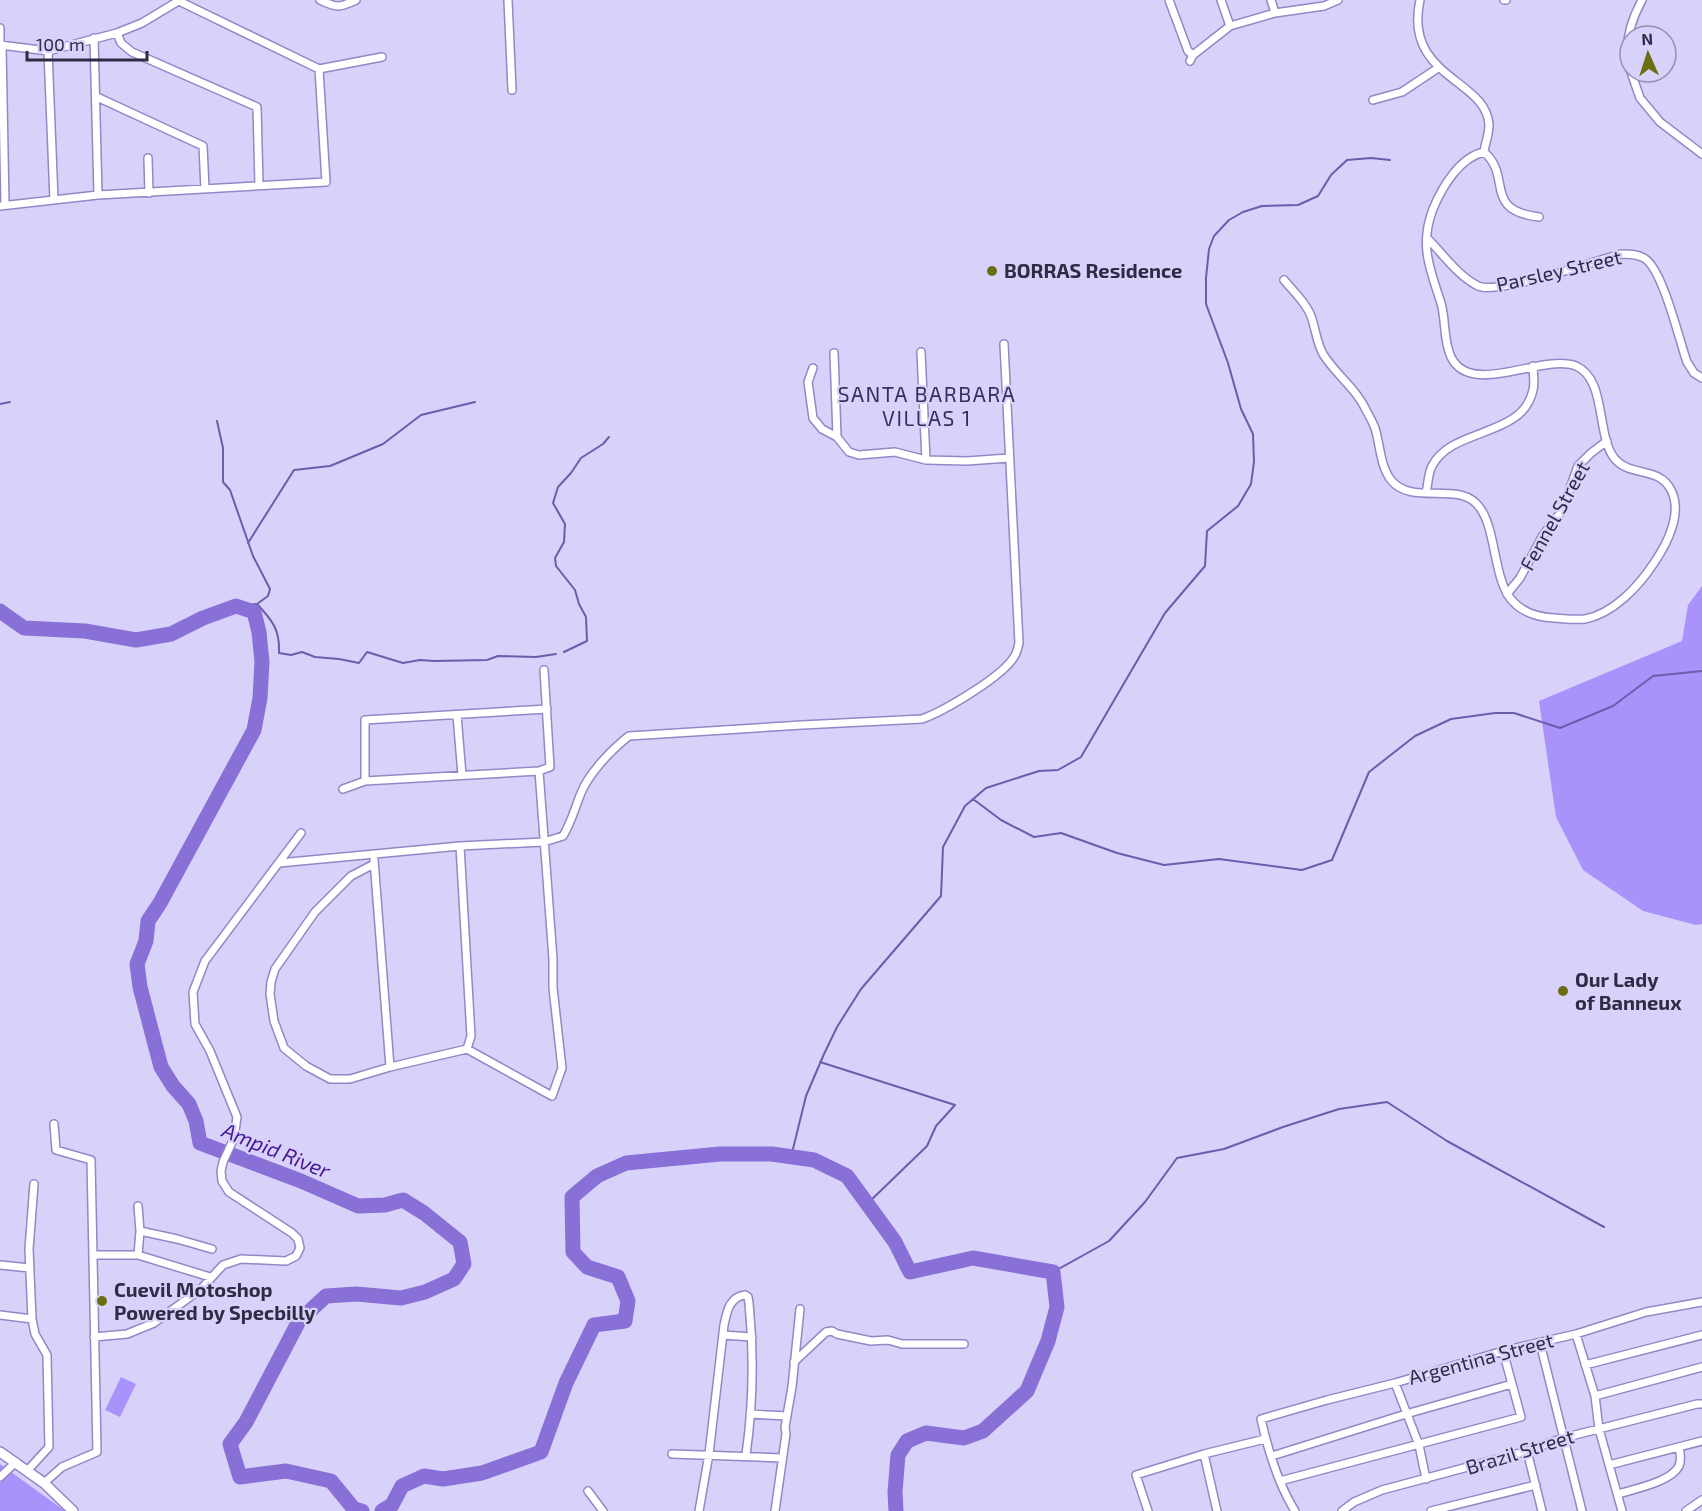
<svg xmlns="http://www.w3.org/2000/svg" width="1702" height="1511" viewBox="0 0 1702 1511" font-family="'Exo 2',sans-serif">
<style>
.green{fill:#a993fb}
.lines{fill:none;stroke-linecap:round;stroke-linejoin:round}
.stream{stroke:#6e5bab;stroke-width:2}
.river{stroke:#8870d7;stroke-width:15}
.minor-casing{stroke:#9387c6;stroke-width:10}
.tertiary-casing{stroke:#9387c6;stroke-width:12}
.minor{stroke:#fff;stroke-width:7}
.tertiary{stroke:#fff;stroke-width:9}
.poi-dot{fill:#6a6e11;stroke:#d8d2fa;stroke-width:2}
.labels{text-anchor:middle;stroke-width:4.5;stroke-linejoin:round;paint-order:stroke}
.poi-label{font-size:20px;font-weight:bold;fill:#302b45;stroke:#d8d2fa;text-anchor:start}
.street-label{font-size:20px;fill:#302b45;stroke:#d8d2fa}
.neighbourhood-label{font-size:21px;letter-spacing:1.5px;fill:#392b62;stroke:#d8d2fa}
.water-label{font-size:21px;font-style:italic;fill:#471694;stroke:#d8d2fa}
</style>
<rect width="100%" height="100%" fill="#d8d2fa"/>
<path class="green" d="M1702 586V924L1696 925 1643 911 1583 870 1556 817 1539 701 1682 641 1688 605Z
M121 1377 136 1384 120 1417 105 1410Z
M0 1464 65 1511H0Z"/>
<g class="lines">
<path class="stream" d="M0 404 10 402
M217 421 223 448V482L230 490 253 556 270 589 268 596 257 604
M248 543 294 470 330 466 383 444 421 415 475 402
M236 606 257 604C273 621 280 630 279 653L291 655 302 652 315 657 339 659 359 663 367 652 403 663 420 660 434 661 487 660 498 656 536 657 556 654
M564 652 587 641 586 617 579 604 575 590 556 566 555 558 564 542 565 524 553 503 558 487 571 473 581 458 603 444 609 437
M973 799 1001 820 1034 837 1061 833 1117 853 1164 865 1219 859 1302 870 1332 860 1369 772 1415 736 1451 719 1495 713H1514L1560 728 1613 706 1653 676 1702 671
M820 1062 955 1105 936 1126 927 1146 867 1204
M791 1157 806 1096 824 1054 837 1027 861 989 941 896 943 847 965 806 986 788 1039 771 1058 770 1081 757 1165 613 1205 566 1207 531 1238 506 1251 484 1254 462 1253 434 1241 409 1228 363 1206 304V278L1209 249 1214 236 1229 220 1243 212 1262 206 1298 205 1318 196 1331 175 1347 160 1371 158 1390 160
M1053 1272 1109 1241 1145 1202 1177 1158 1224 1149 1283 1127 1339 1109 1387 1102 1447 1141 1604 1227"/>
<path class="river" d="M0 611 24 628 85 631 136 640 171 634 203 618 236 606 254 612 259 632 262 662 260 698 254 730 160 903 148 921 146 941 137 964 140 987 161 1067 173 1086 189 1104 196 1121 200 1143 301 1181 358 1206 385 1205 403 1200 424 1213 460 1242 464 1264 454 1279 425 1292 401 1298 356 1294 326 1296 299 1321 246 1422 230 1444 240 1477 286 1471 331 1481 354 1509 362 1511
M382 1511 392 1505 402 1486 424 1476 443 1479 482 1473 541 1452 566 1383 594 1325 625 1321 628 1301 618 1277 587 1267 573 1252 572 1197 597 1176 626 1163 720 1154H772L814 1160 847 1176 895 1242 910 1272 973 1258 1053 1272 1057 1307 1048 1341 1027 1391 983 1431 964 1438 926 1433 907 1441 898 1455 895 1492 896 1511"/>
<g class="minor-casing">
<path id="minor" d="M320 0C337 8 339 8 356 0
M508 0 512 90
M1169 0 1188 51 1193 55
M1221 0 1230 26
M1271 0 1275 13
M1420 0C1403 78 1487 79 1489 125 1489 134 1485 144 1484 152
M1504 0H1506
M179 1 319 69 382 57
M0 28V43
M117 33 121 43 132 52 257 107 259 185
M94 38 98 195
M0 45 48 51 117 33 142 23 180 0
M2 45 5 205
M48 51 54 200
M1190 61 1193 55 1230 26 1275 13 1324 6 1338 0
M1630 70C1623 45 1630 22 1642 0
M1631 72 1640 98 1660 122 1702 154
M97 97 203 146 205 189
M1373 100 1402 92 1438 68
M1484 152C1513 177 1482 210 1539 217
M148 158 149 193
M0 206 98 195 326 182 319 69
M1427 238C1443 254 1458 276 1478 286 1498 295 1595 261 1621 254 1629 254 1637 254 1644 258 1663 269 1679 340 1687 362L1694 373 1702 378
M1284 280C1294 292 1308 305 1312 319 1316 332 1317 343 1323 354 1336 375 1357 389 1367 412 1370 417 1373 423 1375 428 1380 444 1380 466 1391 480 1412 507 1461 479 1480 508 1495 528 1494 573 1508 595 1518 611 1536 617 1554 618 1564 619 1575 620 1585 619 1613 614 1639 586 1654 563 1667 544 1683 513 1671 490 1659 466 1630 477 1615 459 1596 437 1607 379 1576 366 1542 353 1471 398 1451 357 1443 340 1446 320 1441 303 1430 269 1419 245 1433 209 1442 187 1460 157 1484 152
M921 352 926 460
M834 353 837 437 849 452 859 455 895 452 926 460 967 461 1009 458
M813 368 808 382 813 418 822 429 837 437
M1426 493C1428 485 1428 473 1432 466 1452 427 1523 438 1533 390 1535 382 1533 374 1533 366
M1507 594 1520 578 1543 535 1562 511 1578 466 1591 453 1607 441
M457 715 462 775
M365 781V720L547 709
M343 789 365 781 539 771 550 767 544 670
M460 846 471 1036 467 1049
M374 860 390 1067
M279 863 460 846 544 842 563 836C571 823 575 808 581 793 589 773 612 749 629 736L802 725 922 719C944 711 1002 677 1014 657 1017 653 1018 647 1019 643L1004 344
M374 864 351 876 315 912 275 969 271 982 270 994 274 1021 284 1048 306 1066 330 1079H350L390 1067 467 1049 552 1096 562 1068 553 988V959L539 771
M140 1231 177 1239 212 1249
M93 1255H138L140 1231 138 1206
M138 1255 210 1277
M0 1265 30 1268
M0 1315 32 1319
M1576 1334 1595 1396 1599 1429 1622 1511
M723 1335 752 1337
M94 1337 127 1334 154 1323 201 1289 223 1265 241 1259 286 1261 296 1256 300 1248 298 1239 292 1233 229 1192 222 1181 221 1171 223 1162 234 1138 237 1117 210 1051 195 1024 193 992 205 961 301 833
M1540 1343 1582 1511
M794 1362 826 1332 832 1331 837 1334 871 1341 888 1340 902 1344H964
M1585 1365 1702 1335
M1395 1383 1419 1445 1426 1479
M1595 1396 1702 1367
M750 1414 787 1416
M1527 1451 1542 1511
M672 1454 782 1458
M1204 1454 1217 1511
M1272 1456 1406 1414 1512 1384
M1609 1465 1702 1441
M27 1471 49 1447 47 1355 35 1334 32 1319 29 1249 34 1184
M0 1477 16 1462
M1280 1481 1521 1417 1503 1351
M44 1483 62 1467 97 1452 91 1160 56 1150 54 1124
M588 1491 603 1511
M1618 1494C1634 1489 1671 1482 1679 1466 1682 1459 1680 1453 1679 1447
M699 1511 709 1454 724 1325C727 1312 729 1297 745 1295L748 1297 749 1303C754 1353 753 1405 746 1455
M775 1511 786 1434 785 1427 792 1387 800 1309
M1148 1511 1136 1475 1204 1454 1265 1439
M1295 1511C1278 1484 1268 1450 1261 1419L1327 1400 1395 1383 1503 1351 1576 1334 1646 1312 1702 1302
M1342 1511 1354 1502 1382 1490 1527 1451 1563 1438 1697 1404H1702
M1431 1511 1536 1485
M1686 1511 1702 1500"/>
</g>
<g class="tertiary-casing">
<path id="tertiary" d="M0 1452 44 1483 73 1511"/>
</g>
<use href="#minor" class="minor"/>
<use href="#tertiary" class="tertiary"/>
</g>
<g class="poi-dot">
<circle cx="992" cy="271" r="6"/>
<circle cx="1563" cy="991" r="6"/>
<circle cx="102" cy="1301" r="6"/>
</g>
<g class="labels">
<g class="poi-label">
<text x="1004" y="278">BORRAS Residence</text>
<text x="1575" y="987">Our Lady<tspan x="1575" dy="23">of Banneux</tspan></text>
<text x="114" y="1297">Cuevil Motoshop<tspan x="114" dy="23">Powered by Specbilly</tspan></text>
</g>
<g class="street-label">
<text transform="translate(1559 271) rotate(-13)" y="7">Parsley Street</text>
<text transform="translate(1555 516) rotate(-61)" y="7">Fennel Street</text>
<text transform="translate(1481 1359) rotate(-15)" y="7">Argentina Street</text>
<text transform="translate(1520 1452) rotate(-17)" y="7">Brazil Street</text>
</g>
<g class="neighbourhood-label">
<text x="927" y="402">SANTA BARBARA<tspan x="927" dy="24">VILLAS 1</tspan></text>
</g>
<g class="water-label">
<text transform="translate(276 1151) rotate(22)" y="7">Ampid River</text>
</g>
</g>
<g transform="translate(1648 54) rotate(357)"><circle r="28" fill="#d8d2fa" stroke="#958fb2" stroke-width="1.5"/>
<path d="M0-4.5L10 22L0 15L-10 22Z" fill="#6a6e11"/>
<text y="-9" font-size="16" font-weight="bold" text-anchor="middle" fill="#302b45">N</text>
</g>
<path d="M27 51v9h120v-9" fill="none" stroke="#302b45" stroke-width="3"/>
<text x="36" y="51" font-size="18" fill="#302b45" stroke="#d8d2fa" stroke-width="4.5" paint-order="stroke">100 m</text>
</svg>
